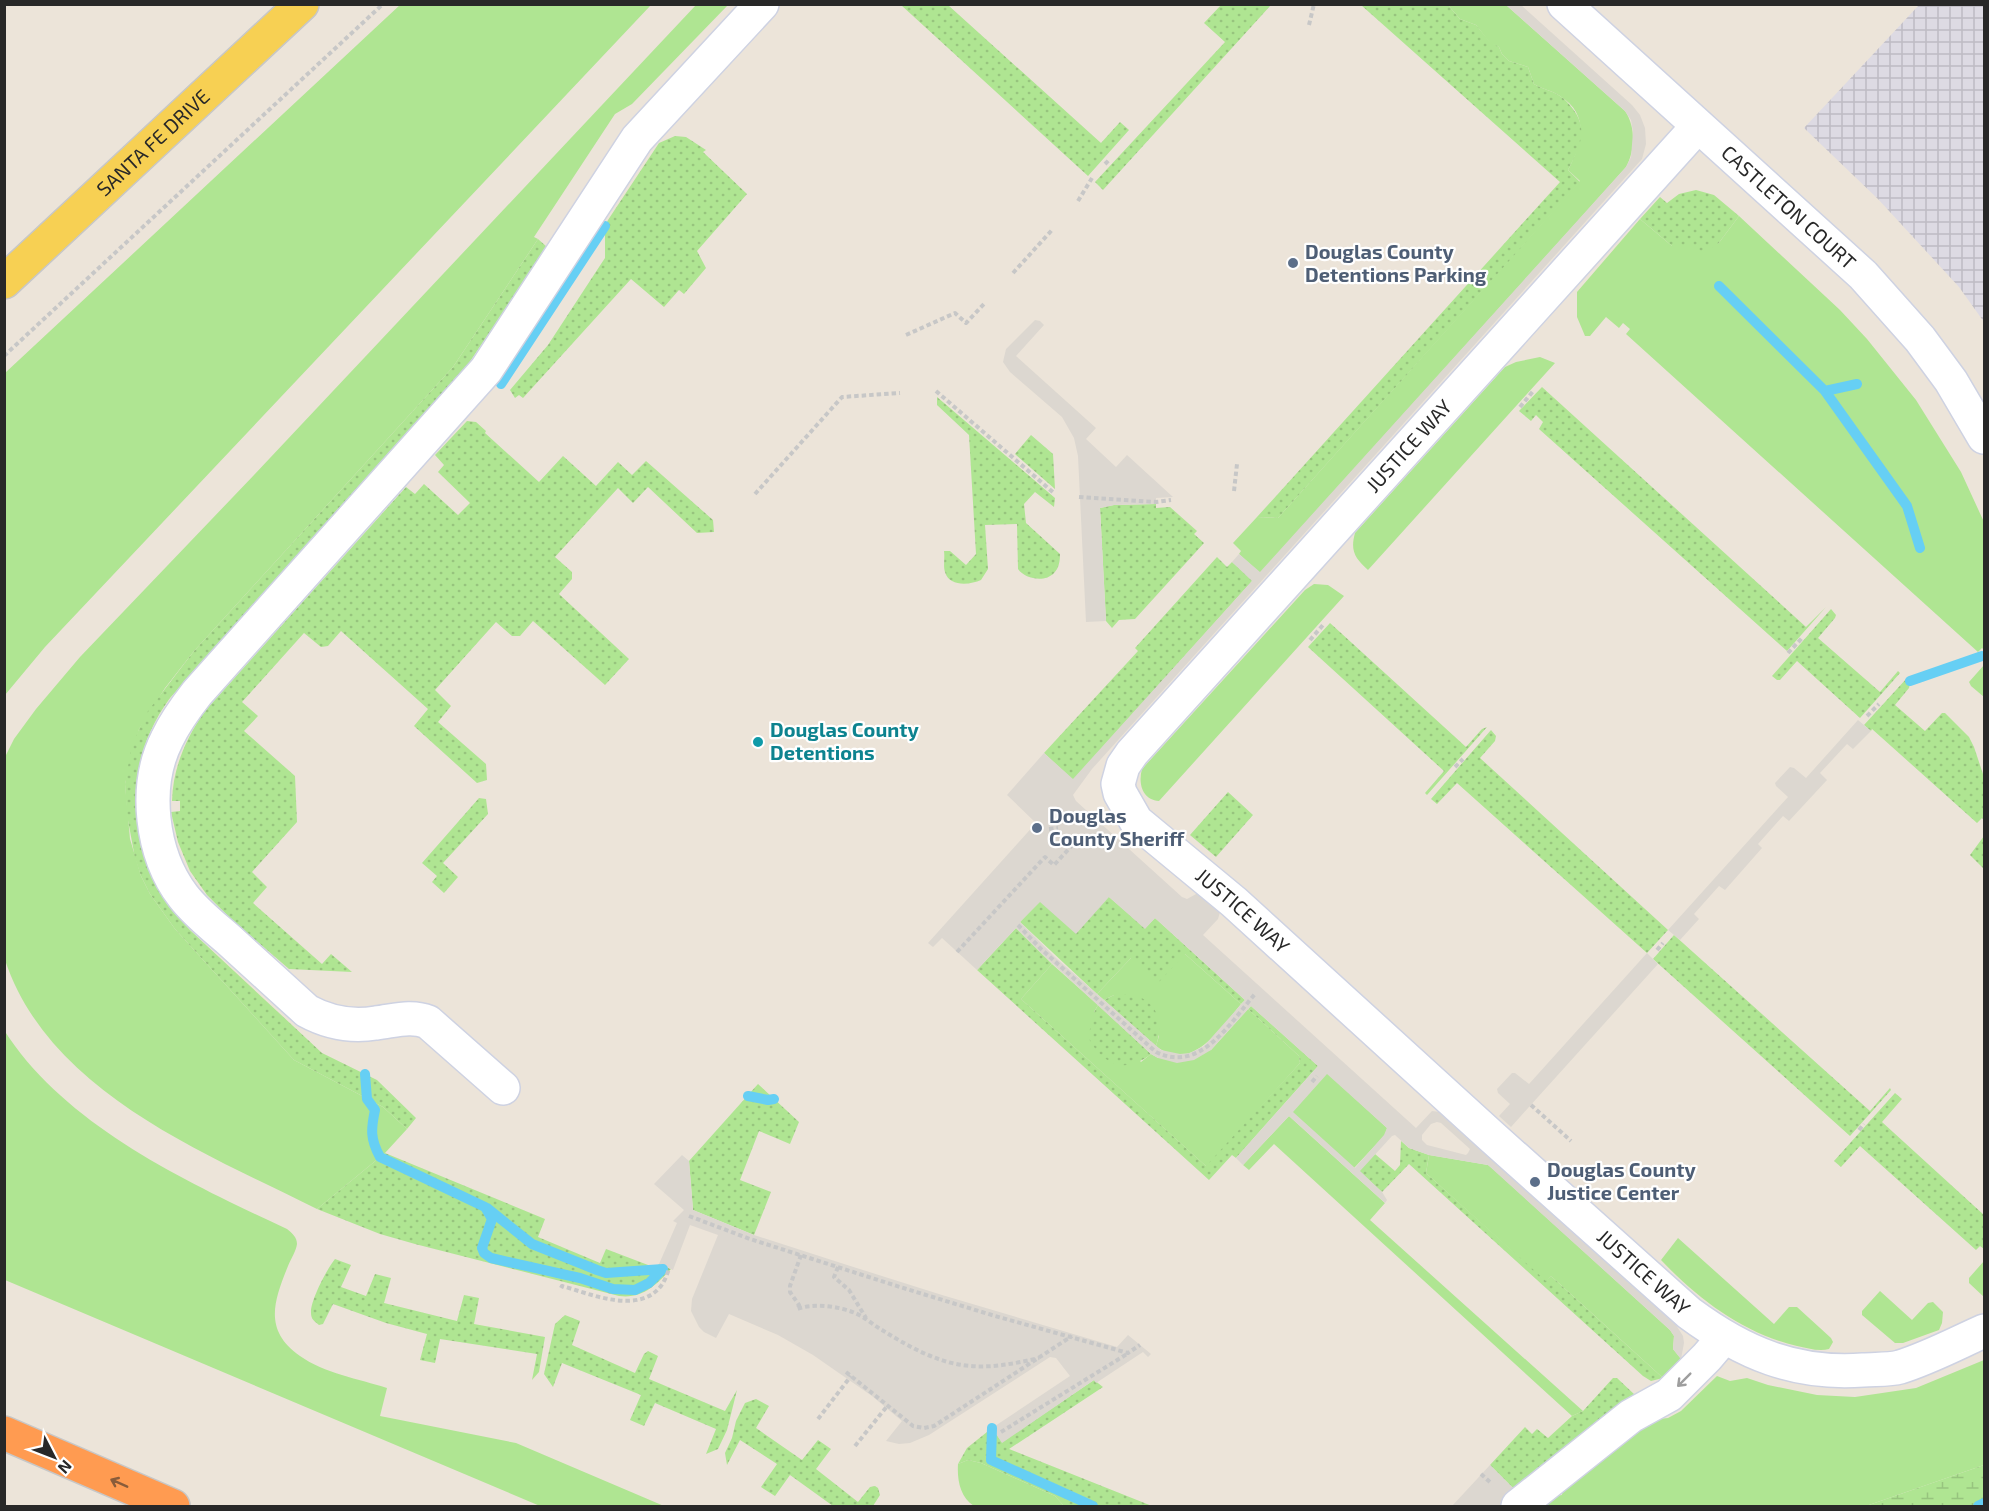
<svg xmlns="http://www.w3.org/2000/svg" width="1989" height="1511" viewBox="0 0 1989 1511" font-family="'Exo 2',sans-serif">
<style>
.industrial{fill:url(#industrial-grid)}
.grass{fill:#afe592}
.wetland{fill:url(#wetland-marsh)}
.garden{fill:url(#garden-dots)}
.plaza{fill:#dcd7d0;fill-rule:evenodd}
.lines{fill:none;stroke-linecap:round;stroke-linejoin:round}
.stream{stroke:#66cff4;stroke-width:10}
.minor-casing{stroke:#ced2e2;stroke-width:36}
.major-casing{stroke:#c7c7c7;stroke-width:36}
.highway-casing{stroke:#c7c7c7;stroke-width:36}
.path{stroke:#c7c7c7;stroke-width:4;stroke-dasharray:4.5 3;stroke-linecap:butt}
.minor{stroke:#fff;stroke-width:33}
.major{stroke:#f7d053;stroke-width:33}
.highway{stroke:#ff9b51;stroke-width:33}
.oneway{stroke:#9e9e9e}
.oneway2{stroke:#895c3a}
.service-dot{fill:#5c6f8a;stroke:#fff;stroke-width:2}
.culture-dot{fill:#0f9aa8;stroke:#fff;stroke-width:2}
.labels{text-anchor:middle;stroke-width:4.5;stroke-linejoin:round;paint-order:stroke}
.street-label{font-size:20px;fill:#282828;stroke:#fff}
.service-label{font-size:20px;font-weight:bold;fill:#4e5e75;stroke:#fff;text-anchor:start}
.culture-label{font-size:20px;font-weight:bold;fill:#0d838f;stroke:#fff;text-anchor:start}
</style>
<defs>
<pattern id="industrial-grid" width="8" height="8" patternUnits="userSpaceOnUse" patternTransform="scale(1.5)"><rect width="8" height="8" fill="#dddae3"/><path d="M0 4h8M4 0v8" fill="none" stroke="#bebbc3"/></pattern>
<pattern id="wetland-marsh" width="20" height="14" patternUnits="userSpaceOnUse" patternTransform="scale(1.5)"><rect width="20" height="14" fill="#afe592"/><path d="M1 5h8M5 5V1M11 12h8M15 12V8" fill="none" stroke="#97c47e"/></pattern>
<pattern id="garden-dots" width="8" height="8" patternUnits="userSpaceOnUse" patternTransform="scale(1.5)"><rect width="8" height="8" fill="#afe592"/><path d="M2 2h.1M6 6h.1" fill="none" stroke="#97c47e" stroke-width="1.8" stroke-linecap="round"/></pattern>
</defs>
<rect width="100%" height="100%" fill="#ece4d9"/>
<path class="industrial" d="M1919 5H1984V322L1959 287 1878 199 1804 128Z"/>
<path class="grass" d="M401 4 651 5 45 647 5 695V373Z
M696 5H728L632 104 615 114 534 237 538 239 453 367 194 651 165 688 139 729 125 784 130 839 141 876 150 894 175 929 294 1060 383 1107 407 1129 385 1153 317 1209C203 1152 49 1092 5 960L4 759 14 739 36 709 80 657 254 475Z
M1448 5H1506L1625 111C1636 127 1635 151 1626 167L1575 224 1260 573 1239 554 1241 551 1233 543 1257 517 1278 518 1580 181 1568 170C1582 143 1590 115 1560 96 1551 90 1542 89 1534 84L1528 67 1509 61 1502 54 1499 47 1490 43 1476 25 1460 19Z
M1739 216 1840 310 1867 339 1916 400 1961 472 1984 522V650L1982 648 1978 652 1626 334 1630 329 1623 323 1619 328 1606 317 1590 336H1585L1577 317V292L1640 219 1672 246 1718 244Z
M1540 357 1555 363 1368 570C1355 558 1350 551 1355 533L1505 367 1516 362Z
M1314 584 1328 585 1344 596 1159 801C1142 800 1138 783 1142 769L1305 590Z
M1984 665V697L1971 686 1969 682Z
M1185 954 1241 1004C1221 1028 1192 1074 1156 1046L1159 1036 1114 995 1104 1000 1097 994 1131 958Z
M1052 964 1098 1005 1094 1012 1141 1062 1151 1054 1158 1058 1211 1050 1248 1009 1299 1056 1300 1063 1207 1167 1021 999Z
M4 1030C65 1126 187 1182 287 1229 292 1233 297 1237 297 1244 296 1251 291 1259 288 1266 274 1301 263 1330 300 1356 324 1373 359 1379 387 1388L380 1416 516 1443 664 1506H540L5 1280Z
M1327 1073 1387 1128 1385 1135 1354 1168 1292 1112Z
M1289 1116 1385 1203 1370 1220 1583 1411 1572 1416 1274 1144 1249 1170 1243 1165Z
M1429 1155 1488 1165 1493 1169 1670 1330 1674 1336 1673 1349 1681 1359 1678 1365 1663 1378 1551 1276 1546 1282 1426 1173Z
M1678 1238 1774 1324 1789 1307H1797L1831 1338 1833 1342 1829 1349C1819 1352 1807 1348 1797 1346 1743 1333 1699 1300 1661 1260Z
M1984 1261V1297L1969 1283V1278Z
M1880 1291 1912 1320 1928 1303 1933 1302 1943 1312 1942 1323 1939 1330 1903 1343H1895L1862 1315V1311Z
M1984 1360V1465L1866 1506H1535L1554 1496 1562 1495 1563 1484 1632 1429 1659 1419 1668 1418 1681 1411 1717 1376 1730 1381 1747 1378 1768 1385 1817 1395 1855 1397 1916 1388Z
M968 1460 981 1463 1055 1496 1064 1506H974C960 1497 957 1480 958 1464Z"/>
<path class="wetland" d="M1984 1465V1506H1866Z"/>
<path class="garden" d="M1222 4 1271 5 1103 190 1095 182 1225 42 1204 23Z
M901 5H948L1101 143 1120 122 1129 130 1088 176Z
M1361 5H1448L1460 19 1476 25 1490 42 1499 47 1502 54 1509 61 1528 67 1534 84C1542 89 1551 90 1560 96 1565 99 1569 104 1573 109 1589 130 1579 149 1568 170L1580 182 1278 518 1257 517 1560 182Z
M675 136 686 137 706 150 703 152 747 194 697 251 706 268 684 294 679 290 664 307 631 279 523 398 519 395 515 398 510 390 548 345 601 264 605 258V226L608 220 659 143Z
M1696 190 1714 195 1739 216 1718 244 1708 250 1701 251 1688 246H1672L1640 219 1660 197 1667 203 1679 194Z
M538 239 547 247 463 372 170 698C115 774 129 863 190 930L322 1053 377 1080 416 1118 407 1129 383 1107 294 1060 175 929 150 894 141 876 135 858 127 815 125 784 131 749 139 729 148 711 194 651 453 367Z
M1542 387 1806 627 1826 607 1787 651 1539 429 1543 422 1536 415 1531 421 1519 411Z
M937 397 1055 498 1054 507 1035 492 1024 504 1026 523 1060 554C1060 561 1059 568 1054 573 1045 583 1025 579 1018 569L1017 524 985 525 988 569 981 580C970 585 949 587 945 572 943 566 945 558 944 551H950L966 565 976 554 969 435 937 405Z
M467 421 476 422 486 431 485 433 539 482 563 456 596 486 618 462 632 475 646 461 713 520 714 532 697 533 648 487 633 503 618 488 555 557 572 572V579L559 594 629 659 605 685 533 621 520 636H512L496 622 435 690 451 706 438 722 486 764 487 780 477 783 414 726 428 709 341 631 328 646 321 647 304 633 242 702 258 716 244 731 295 776 297 822 252 872 267 887 253 903 322 964 331 954 352 972 289 969 230 918 207 895 190 871 178 842 171 812 180 811V801H172C173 767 186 739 204 712L406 487 415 494 424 484 458 515 470 503 438 472 444 465 435 455Z
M1031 435 1053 454 1055 489 1015 454Z
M1156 504V508L1170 507 1197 531 1194 534 1204 543 1135 619 1119 620 1112 628 1106 621 1100 508 1114 505Z
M1217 557 1227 567 1232 562 1253 580 1073 780 1044 753 1138 651 1135 648Z
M1831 609 1836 615 1835 618 1818 638 1880 692 1898 671 1900 673 1860 718 1797 661 1780 680H1777L1772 676Z
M1330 623 1466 747 1482 729 1487 727 1427 795 1425 793 1444 771 1308 647Z
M1907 678 1910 683 1909 688 1895 705 1925 731 1942 713H1945L1969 737 1974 747 1984 777V820L1982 818 1977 823 1872 729 1871 731 1864 725Z
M1491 730 1496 736 1495 741 1480 758 1668 930 1647 953 1457 783 1437 804 1431 799Z
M1228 792 1253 815 1216 857 1190 835Z
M479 798 486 799 488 814 443 863 458 877 444 893 432 882 437 876 422 863Z
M1984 836V869L1970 855Z
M1109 897 1145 928 1155 918 1245 1000 1241 1004 1185 954 1158 983 1131 958 1097 994 1020 922 1040 901Z
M1016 928 1052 964 1021 999 1206 1166 1300 1063 1299 1056 1248 1009 1251 1006 1318 1066 1236 1158 1232 1155 1209 1180 977 970Z
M1674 935 1870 1111 1890 1088 1891 1090 1850 1136 1653 959Z
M1131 994C1158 1001 1164 1022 1156 1046L1104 1000 1114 995Z
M1098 1005 1151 1054C1126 1074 1104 1066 1089 1039L1091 1018Z
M758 1084 799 1122 790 1144 759 1131 740 1180 771 1192 754 1235 693 1210 689 1161Z
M1895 1093 1902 1099 1882 1122 1984 1215V1249L1980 1246 1976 1250 1860 1146 1841 1167 1834 1161Z
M1401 1141 1409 1148 1429 1155 1426 1173 1546 1281 1551 1276 1663 1378 1651 1381 1643 1376 1409 1164 1382 1192 1359 1171 1375 1154 1395 1171 1400 1165Z
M385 1153 545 1219 538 1237 600 1263 606 1249 656 1268 659 1264 671 1269C656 1285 643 1299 619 1296L415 1244 380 1234 317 1209Z
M335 1259 351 1265 341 1287 366 1296 375 1274 391 1278 384 1303 457 1321 464 1295 479 1298 474 1324 545 1337 539 1372 532 1380 537 1354 440 1339 435 1363 420 1360 427 1334 386 1323 333 1304 323 1324 319 1325C314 1321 311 1319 311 1313 310 1301 327 1269 335 1259Z
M565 1315 580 1321 572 1345 635 1373 644 1354 648 1351 658 1356 649 1379 725 1411 737 1390 727 1430 718 1449 706 1454 716 1429 655 1403 644 1426 630 1420 641 1395 562 1363 553 1387 544 1374 555 1324Z
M1613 1378H1617L1635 1395 1636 1400 1519 1488 1512 1487 1490 1465 1525 1427 1532 1434 1537 1429 1548 1438 1572 1416 1583 1411Z
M1094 1380 1103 1387 1009 1449 1152 1506H1064L1055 1496 981 1463 968 1460 958 1464 967 1448 992 1428 1002 1442Z
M756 1399 769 1406 756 1428 802 1460 818 1440 831 1449 816 1469 858 1502 870 1487 875 1486 878 1488 880 1495 873 1506H833L790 1475 775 1496 761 1487 777 1464 740 1440 727 1465 725 1453 732 1438 736 1421 745 1403Z"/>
<path class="plaza" d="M1506 5H1521L1632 105 1640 115 1645 128 1646 144 1642 159 1092 769 1073 795 1076 801 1182 897 1187 899 1198 893 1220 912 1218 919 1203 935 1416 1128 1432 1111 1440 1112 1676 1325 1683 1336 1684 1343 1681 1359 1673 1349 1674 1336 1670 1330 1488 1165 1429 1155 1409 1148 1395 1135 1392 1136 1360 1171 1382 1192 1387 1200 1385 1203 1289 1116 1243 1165 1236 1158 1318 1066 1251 1006 1211 1050 1194 1060 1177 1063 1158 1058 1151 1054 1042 954 1016 928 977 970 942 938 933 947 928 943 1036 823 1007 795 1044 753 1073 779 1252 581 1232 562 1239 554 1260 572 1626 167 1631 157 1633 132 1631 120 1625 111ZM1109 897 1145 929 1155 918 1245 1000 1204 1046 1190 1053 1180 1054 1161 1050 1056 958 1020 922 1040 902 1076 934ZM1327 1074 1387 1128 1384 1135 1355 1168 1293 1112ZM1437 1122 1441 1123 1470 1149 1468 1153 1466 1155 1427 1145 1422 1140V1135L1431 1124Z
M1035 320 1040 321 1044 325 1016 356 1096 428 1086 439 1116 467 1127 455 1173 497 1156 498V504L1114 505 1100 508 1106 621 1086 622 1078 456 1074 438 1062 417 1010 372 1003 362 1006 349Z
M1858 720 1871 731 1853 749 1847 744 1820 773 1827 780 1789 821 1783 816 1758 844 1762 848 1725 890 1719 886 1694 914 1699 919 1680 940 1668 930 1788 797 1776 786 1775 783 1790 767 1794 768 1806 778Z
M1647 953 1658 964 1511 1127 1499 1116 1510 1104 1498 1093 1497 1089 1512 1073H1515L1529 1084Z
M682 1155 689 1161 693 1210 754 1235 844 1264 942 1295 1117 1347 1128 1335 1151 1354 1148 1357 1143 1352 1096 1383 1094 1380 1002 1443 992 1428 1070 1376 1056 1358 1050 1357 929 1435 910 1443 899 1444 886 1441 902 1421 872 1396 813 1355 778 1335 729 1314 716 1338 704 1332 699 1327 691 1311 692 1299 718 1235 690 1225 673 1270 659 1264 677 1223 673 1221 684 1210 654 1184Z
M1490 1465 1512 1487 1519 1488 1506 1506H1486L1484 1505 1482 1506H1452Z"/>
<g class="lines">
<path class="stream" d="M1719 286 1825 391 1857 384
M501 384 605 226
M1825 391 1907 506 1920 548
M1910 681 1982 656
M365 1074 367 1099 375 1110C371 1129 370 1139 380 1157L485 1207 492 1219 482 1248 484 1253 491 1258 580 1278 613 1289 635 1290 649 1283 663 1269
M748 1096 768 1100 774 1099
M487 1208 532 1244 597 1270 606 1273 663 1269
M992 1428 991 1460 1093 1506
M1978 1506 1984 1503"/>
<g class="minor-casing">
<g id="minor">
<path id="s1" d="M1564 4 1863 275 1920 339 1951 381 1984 437"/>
<path id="s2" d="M1698 126 1132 753 1123 766 1118 784 1120 793 1136 821 1234 902 1491 1136 1689 1313C1743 1353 1795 1375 1863 1370 1875 1369 1889 1370 1900 1367 1929 1358 1957 1343 1984 1331"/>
<path d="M503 1088 428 1022C411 1015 394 1021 376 1023 351 1027 329 1023 307 1011 281 987 255 964 229 940 213 926 196 913 183 896 151 854 143 786 167 739 175 722 186 707 197 693L486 370 637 139 762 4"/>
<path d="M1518 1506 1631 1416 1669 1395 1707 1357 1724 1337"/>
</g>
</g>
<g class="major-casing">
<g id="major">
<path id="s3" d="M4 282 302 4"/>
</g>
</g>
<g class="highway-casing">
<path id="highway" d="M4 1433 173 1506"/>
</g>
<path class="path" d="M1309 25 1314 4
M1105 164 1109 160
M1078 201 1092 178
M1013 273 1052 230
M906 335 955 313 966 323 984 304
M4 356 383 4
M936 391 1055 494
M1520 407 1534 390
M1234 491 1237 464
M755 494 842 397 900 393
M1079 497 1156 502 1171 500
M1310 640 1323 625
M1788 653 1802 638
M1867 716 1879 704
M1455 767 1463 759
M1049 829 1058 828
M1018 925 1041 949 1156 1052C1200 1074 1230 1023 1255 994
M1657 950 1663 943
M957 952 1045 857 1054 865 1078 839
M1312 1082 1317 1076
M1531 1105 1571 1141
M1859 1130 1864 1124
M689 1216 750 1239 900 1287 995 1316 1128 1353 1140 1345
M801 1255 790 1286V1292L799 1305 797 1309C814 1303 838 1306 855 1313 865 1317 873 1325 882 1330 906 1345 934 1361 962 1365 988 1369 1013 1364 1039 1358
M838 1267 834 1277 849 1290 866 1318
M561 1288 562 1286C591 1294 638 1315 661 1286 665 1281 667 1274 669 1269
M846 1372 913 1426 924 1428 934 1426 1072 1336
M818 1419 851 1376
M1001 1432 1127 1354
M855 1446 888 1405
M1481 1474 1492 1484"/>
<use href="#minor" class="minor"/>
<use href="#major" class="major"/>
<use href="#highway" class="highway"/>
</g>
<defs><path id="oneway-shaft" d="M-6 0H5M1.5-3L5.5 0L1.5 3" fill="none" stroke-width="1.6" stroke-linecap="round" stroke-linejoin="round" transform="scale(1.5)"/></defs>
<use class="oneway" href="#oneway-shaft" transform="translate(1684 1380) rotate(135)"/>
<use class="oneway2" href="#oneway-shaft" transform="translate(119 1483) rotate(-156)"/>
<g class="service-dot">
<circle cx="1293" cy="263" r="6"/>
<circle cx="1037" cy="828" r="6"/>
<circle cx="1535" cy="1182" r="6"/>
</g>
<circle class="culture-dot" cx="758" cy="742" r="6"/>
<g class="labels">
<g class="street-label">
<text dy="7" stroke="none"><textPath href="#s3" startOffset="204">SANTA FE DRIVE</textPath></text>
<text dy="7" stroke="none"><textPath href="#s1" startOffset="303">CASTLETON COURT</textPath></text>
<text transform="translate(1409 446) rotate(-48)" y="7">JUSTICE WAY</text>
<text dy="7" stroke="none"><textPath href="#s2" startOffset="1060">JUSTICE WAY</textPath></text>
<text dy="7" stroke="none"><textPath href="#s2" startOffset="1600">JUSTICE WAY</textPath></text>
</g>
<g class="service-label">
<text x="1305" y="259">Douglas County<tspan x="1305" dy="23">Detentions Parking</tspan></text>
<text x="1049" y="823">Douglas<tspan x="1049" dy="23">County Sheriff</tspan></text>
<text x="1547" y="1177">Douglas County<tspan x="1547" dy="23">Justice Center</tspan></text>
</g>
<g class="culture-label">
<text x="770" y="737">Douglas County<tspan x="770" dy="23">Detentions</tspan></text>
</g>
</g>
<rect width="1989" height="1511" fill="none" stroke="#282828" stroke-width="12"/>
<g transform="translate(54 1457) rotate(132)" stroke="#ffffff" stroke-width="4.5" paint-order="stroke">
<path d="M0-4.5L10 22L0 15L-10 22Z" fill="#282828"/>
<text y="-9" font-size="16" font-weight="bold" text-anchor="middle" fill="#282828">N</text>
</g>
</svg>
